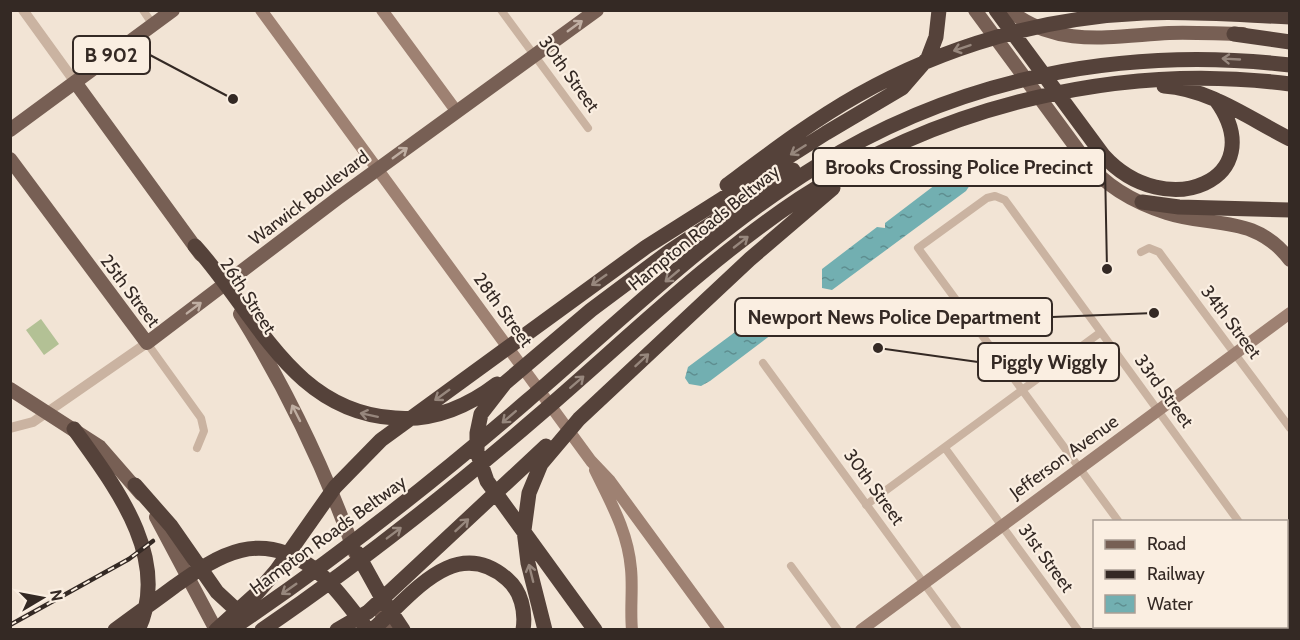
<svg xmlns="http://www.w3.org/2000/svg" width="1300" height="640" viewBox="0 0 1300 640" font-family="Cabin,sans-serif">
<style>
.pitch{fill:#b3c195}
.water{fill:url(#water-ripples)}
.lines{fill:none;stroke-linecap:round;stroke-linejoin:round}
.minor{stroke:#cab3a1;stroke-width:8}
.tertiary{stroke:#cab3a1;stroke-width:10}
.secondary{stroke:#9e8172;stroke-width:12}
.primary{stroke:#775f54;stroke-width:14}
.motorway{stroke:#55423a;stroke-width:15}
.rail-casing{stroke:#342924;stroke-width:4.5}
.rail{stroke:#faeee1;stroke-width:2;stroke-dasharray:7;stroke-linecap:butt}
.oneway{stroke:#bfaea2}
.oneway2{stroke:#97877d}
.labels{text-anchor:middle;stroke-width:4.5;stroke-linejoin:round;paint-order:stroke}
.street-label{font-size:18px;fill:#342924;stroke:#faeee1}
.leader{fill:none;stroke:#342924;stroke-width:2}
.callout-dot{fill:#342924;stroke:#faeee1;stroke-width:2}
.callout{fill:#faeee1;stroke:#342924;stroke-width:2}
.callout-label{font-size:20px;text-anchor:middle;font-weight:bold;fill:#342924}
</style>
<defs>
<pattern id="water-ripples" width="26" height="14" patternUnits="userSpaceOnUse" patternTransform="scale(1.5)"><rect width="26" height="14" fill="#72afb1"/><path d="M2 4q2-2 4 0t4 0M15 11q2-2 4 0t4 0" fill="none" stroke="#5e8e90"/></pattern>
</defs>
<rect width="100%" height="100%" fill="#f2e4d5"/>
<path class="pitch" d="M41 319 59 344 44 355 26 330Z"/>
<path class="water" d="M956 169H963L970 185 966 191 832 290 822 288V269L877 227 885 228V223Z
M782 297H788L793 300 792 314 788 322 710 381 701 386 689 384 685 378 688 367Z"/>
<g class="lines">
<path class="minor" d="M143 10 153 25
M501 10 588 128
M1141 252 1149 248 1159 252 1290 428
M147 343 201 418 204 431 197 448
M763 363 958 630
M945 448 1078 630
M866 505 1101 332
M1119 522 918 248 987 198 995 196 1005 200 1239 522
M791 566 838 630
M1286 586 1290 590
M1195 626 1198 630"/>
<path class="tertiary" d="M23 10 75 82
M10 428 33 422 147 343"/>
<path class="secondary" d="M261 10 591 461 610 481 719 630
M382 10 457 112
M595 470C611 503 628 532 631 569 633 589 630 609 632 630
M861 630 1290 313"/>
<path class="primary" d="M975 10 1086 161C1106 187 1136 203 1167 213 1213 228 1255 214 1290 260
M1009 10C1057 49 1113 36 1169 33 1194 32 1219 34 1243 34
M75 82 201 255
M10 130 173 10
M10 159 147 343 338 198 597 10
M240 314C287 390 325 469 355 553
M10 389 100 447 141 494
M156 517 216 630
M379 609 391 630"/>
<path class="motorway" d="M996 10 1103 155C1166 225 1273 179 1216 100
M1234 34 1290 42
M1164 86C1210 89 1250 119 1290 139
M727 185C770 153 812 121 858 95 945 46 1045 17 1144 13 1192 11 1241 15 1290 17
M1142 202 1179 207 1290 210
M195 246C256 313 292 412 395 418 433 421 467 407 497 384
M74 429C114 485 172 558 138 630
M135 485 171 526 217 592 244 617
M357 553 383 600 403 630
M115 630C135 615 155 601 175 586 220 554 260 529 313 568 334 584 351 609 368 630
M216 630 257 593 276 571 335 487 381 440 646 247 826 133 902 88 928 58 936 37 939 10
M230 630C334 560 432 483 527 401 620 321 712 231 817 166 960 77 1124 46 1290 65
M262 630C359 564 451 491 539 415 624 342 706 261 799 199 942 105 1120 62 1290 84
M337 630 368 612 546 446
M372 630C410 598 454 533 507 579 521 591 526 611 523 630
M545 630 528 563 524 530 529 493 541 464 579 419 750 259 833 188
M595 630 487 481 477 452V433L481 414 505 383 591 310 670 251 793 170"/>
<g class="rail-casing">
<path id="rail" d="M10 625 129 559 153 541"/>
</g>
<use href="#rail" class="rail"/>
</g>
<defs><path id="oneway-shaft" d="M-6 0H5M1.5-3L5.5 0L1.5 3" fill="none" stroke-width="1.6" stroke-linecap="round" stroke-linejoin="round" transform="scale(1.5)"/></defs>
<g class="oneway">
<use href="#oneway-shaft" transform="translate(575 26) rotate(-36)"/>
<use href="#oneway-shaft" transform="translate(400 153) rotate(-36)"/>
<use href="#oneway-shaft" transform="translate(194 308) rotate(-37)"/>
<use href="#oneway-shaft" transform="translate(296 413) rotate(-117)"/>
</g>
<g class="oneway2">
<use href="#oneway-shaft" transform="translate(962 48) rotate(161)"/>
<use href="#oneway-shaft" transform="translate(1231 59) rotate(-177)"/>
<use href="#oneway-shaft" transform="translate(798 150) rotate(148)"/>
<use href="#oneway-shaft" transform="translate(741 242) rotate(-38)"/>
<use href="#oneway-shaft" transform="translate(672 276) rotate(140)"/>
<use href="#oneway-shaft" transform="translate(599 280) rotate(145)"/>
<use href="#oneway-shaft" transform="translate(642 360) rotate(-43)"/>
<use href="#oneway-shaft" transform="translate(577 382) rotate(-41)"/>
<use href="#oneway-shaft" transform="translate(442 395) rotate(144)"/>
<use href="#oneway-shaft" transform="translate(369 415) rotate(-168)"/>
<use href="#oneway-shaft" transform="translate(509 417) rotate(139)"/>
<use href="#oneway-shaft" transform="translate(462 525) rotate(-43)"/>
<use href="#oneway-shaft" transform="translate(394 533) rotate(-37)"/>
<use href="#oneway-shaft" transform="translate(531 573) rotate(-104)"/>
<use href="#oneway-shaft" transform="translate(289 589) rotate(145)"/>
</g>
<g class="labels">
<g class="street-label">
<text transform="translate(569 74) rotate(54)" y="6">30th Street</text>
<text transform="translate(309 198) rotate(-37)" y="6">Warwick Boulevard</text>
<text transform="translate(704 228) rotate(-39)" y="6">Hampton Roads Beltway</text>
<text transform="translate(130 291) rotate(53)" y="6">25th Street</text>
<text transform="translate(248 296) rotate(57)" y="6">26th Street</text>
<text transform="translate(503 310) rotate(54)" y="6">28th Street</text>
<text transform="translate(1231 322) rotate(53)" y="6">34th Street</text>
<text transform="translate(1164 391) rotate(54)" y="6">33rd Street</text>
<text transform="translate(1064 457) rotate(-36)" y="6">Jefferson Avenue</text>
<text transform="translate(874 487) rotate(54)" y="6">30th Street</text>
<text transform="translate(328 535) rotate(-36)" y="6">Hampton Roads Beltway</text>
<text transform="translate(1046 558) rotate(54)" y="6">31st Street</text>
</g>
</g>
<path class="leader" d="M233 99L150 55M1107 269L1105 167M1154 313L1052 317M878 348L978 362"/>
<g class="callout-dot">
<circle cx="233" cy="99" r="6"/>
<circle cx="1107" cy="269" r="6"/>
<circle cx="1154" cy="313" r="6"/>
<circle cx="878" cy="348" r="6"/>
</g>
<g class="callout">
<rect x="73" y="36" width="77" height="38" rx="6"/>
<rect x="813" y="148" width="292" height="38" rx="6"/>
<rect x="735" y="298" width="317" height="38" rx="6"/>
<rect x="978" y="343" width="141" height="38" rx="6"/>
</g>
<g class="callout-label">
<text x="111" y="62">B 902</text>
<text x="959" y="174">Brooks Crossing Police Precinct</text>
<text x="894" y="324">Newport News Police Department</text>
<text x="1049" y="369">Piggly Wiggly</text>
</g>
<rect width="1300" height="640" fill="none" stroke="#342924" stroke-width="24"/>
<rect x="1093" y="520" width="195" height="108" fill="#faeee1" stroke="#ab9f95" stroke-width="1.5"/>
<rect x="1105" y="540" width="30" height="9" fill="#775f54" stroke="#ab9f95" stroke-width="1.5"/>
<text x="1147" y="550" font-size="18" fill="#342924">Road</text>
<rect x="1105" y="570" width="30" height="9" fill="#342924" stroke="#ab9f95" stroke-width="1.5"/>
<text x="1147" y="580" font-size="18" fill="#342924">Railway</text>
<rect x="1105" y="595" width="30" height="18" fill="url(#water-ripples)" stroke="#ab9f95" stroke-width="1.5"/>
<text x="1147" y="610" font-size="18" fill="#342924">Water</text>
<g transform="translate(42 598) rotate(80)" stroke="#faeee1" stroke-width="4.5" paint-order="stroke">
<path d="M0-4.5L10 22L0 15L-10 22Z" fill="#342924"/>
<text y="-9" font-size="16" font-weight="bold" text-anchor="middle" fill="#342924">N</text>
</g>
</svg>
